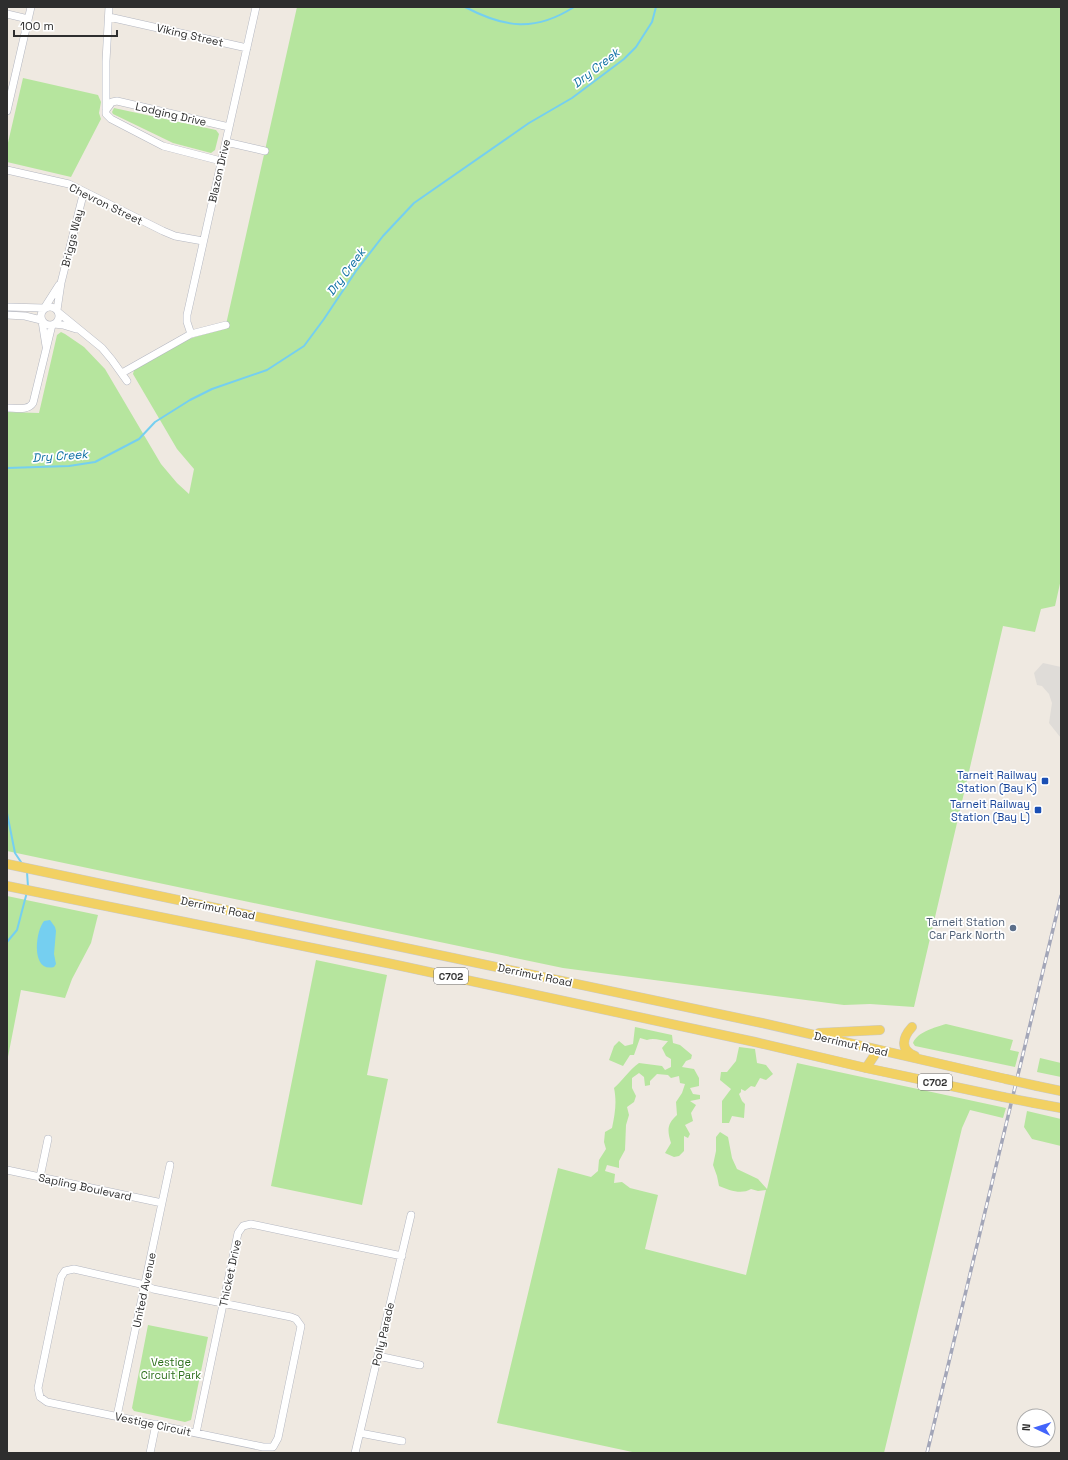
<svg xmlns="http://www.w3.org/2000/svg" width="1068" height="1460" viewBox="0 0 1068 1460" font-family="'Space Grotesk',sans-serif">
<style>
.green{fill:#b6e59e}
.plaza{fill:#dfdcd8}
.water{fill:#75cff0}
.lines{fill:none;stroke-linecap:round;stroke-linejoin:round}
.stream{stroke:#75cff0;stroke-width:2}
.minor-casing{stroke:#b4b7c1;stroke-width:8}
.major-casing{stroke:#c9c9c9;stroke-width:10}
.minor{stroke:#fff;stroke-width:7}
.major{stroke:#f2d163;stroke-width:9}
.rail-casing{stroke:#a3a6b8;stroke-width:3.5}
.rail{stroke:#fff;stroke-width:2;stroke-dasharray:6;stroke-linecap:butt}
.major-bridge-casing{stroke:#c9c9c9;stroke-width:10;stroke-linecap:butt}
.major-bridge{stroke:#f2d163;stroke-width:9}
.transit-dot{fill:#1a4fb4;stroke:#fff;stroke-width:1.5}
.service-dot{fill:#5c6f8a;stroke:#fff;stroke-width:1.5}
.labels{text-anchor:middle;stroke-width:3.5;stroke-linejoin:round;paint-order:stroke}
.shield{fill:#fff;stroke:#6d6d6d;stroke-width:1}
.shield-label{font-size:10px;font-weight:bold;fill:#2e2e2e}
.street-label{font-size:11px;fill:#2e2e2e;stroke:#fff}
.transit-label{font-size:11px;fill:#164399;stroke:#fff;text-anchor:end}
.service-label{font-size:11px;fill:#4e5e75;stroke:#fff;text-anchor:end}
.park-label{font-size:11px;fill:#2c6e1b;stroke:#fff}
.water-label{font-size:12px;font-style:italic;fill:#0d6fa3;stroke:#fff}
</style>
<rect width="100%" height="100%" fill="#efe9e1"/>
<path class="green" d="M297 7H1061V579L1055 606 1041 609 1035 632 1003 626 914 1007 870 1004 844 1005 563 968 7 851V412L39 413 57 335 61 332 65 334 84 347 105 369 161 464 177 483 189 494 194 469 177 449 133 374 134 370 184 341 195 337 225 329Z
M23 78 98 95 101 102 99 113 101 119 71 177 7 162V147Z
M114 108 216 130 219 134 215 150 211 153 173 143 113 114 112 112Z
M7 896 98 915 91 943 72 979 65 998 21 990 7 1062Z
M316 960 387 975 367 1075 388 1079 362 1205 271 1186Z
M946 1024 1013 1040 1010 1050 1019 1052 1015 1067 915 1046 913 1043C917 1032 936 1027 946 1024Z
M635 1027 672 1035 673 1043 680 1045 692 1055 691 1059 686 1061 682 1067 694 1069 699 1078V1086L690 1088 693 1094 700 1095V1099L690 1101 696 1105 691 1113 693 1121 685 1125 690 1134 688 1138 684 1136V1151L679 1156 674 1157 665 1153 671 1143C667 1130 667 1124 677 1115L676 1102 682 1093 685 1084 680 1083 679 1076 671 1078 668 1075 657 1074 650 1081V1085L645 1086 644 1077 639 1073 632 1078V1088L636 1096 634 1102 627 1107 629 1115 626 1125 625 1150 619 1161V1168L607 1165 605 1171 615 1174 614 1183 622 1182 630 1188 658 1195 645 1249 746 1275 766 1190 758 1191 751 1189C741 1195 729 1190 719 1186L717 1176 713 1165 716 1151V1137L720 1132 728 1137 732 1158 737 1169 758 1179 767 1189 797 1063 1006 1108 1003 1118 970 1110 962 1128 884 1453H637L497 1423 558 1168 591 1177 598 1171 599 1160 606 1149 604 1142 605 1132 612 1128C615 1114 617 1102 614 1088 623 1080 629 1070 639 1063L662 1066 665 1070 671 1067V1059L666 1056 662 1048 668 1041C661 1041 654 1037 647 1040L640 1038 634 1055H630L623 1066 609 1060 614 1046 619 1041 625 1046 633 1044Z
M739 1047 755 1049 757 1063 766 1065 773 1074 766 1080 760 1078 755 1087 751 1086 745 1091 741 1089V1092L739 1094 742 1101 745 1104 744 1118 732 1116 729 1123H722V1101L731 1089 720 1080 721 1072H727L736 1061Z
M1040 1058 1061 1063V1077L1037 1072Z
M1027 1111 1061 1119V1146L1032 1139 1024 1127Z
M148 1325 208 1337 191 1420 185 1422 134 1411 132 1408Z"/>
<path class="plaza" d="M1043 663 1061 667V738L1049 723 1052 703 1049 694 1042 686 1037 685 1034 673Z"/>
<path class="water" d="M50 920 55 927 56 931 54 954 56 964 54 967C31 973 35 932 44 921Z"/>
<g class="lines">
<path class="stream" d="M465 7C505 28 535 32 574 7
M7 468 69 466 95 462 139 439 155 422 190 400 212 389 267 370 304 346 324 319 356 271 383 236 414 203 529 123 572 98 624 59 636 47 652 22 656 7
M7 813 15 853 23 865
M27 872 28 887
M7 942 17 930 27 892"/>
<g class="minor-casing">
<path id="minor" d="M7 14 28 19
M109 17 247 48
M106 109V61L109 7
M7 111 31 7
M226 142 265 151
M221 161 163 146 111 119 106 114V110L112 102 117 101 229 127
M7 170 69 184 163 231 175 236 203 241
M41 316a9 9 0 1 1 18 0a9 9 0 1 1-18 0Z
M7 307 44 308
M45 307 59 285
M57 310 61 283 82 199 85 193
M58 312 102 348 112 360 127 381
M7 315 25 316 41 320
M42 321 46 346
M54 324 63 325 76 329
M191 334 187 322V315L256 7
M122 373 191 334 226 325
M7 408C16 408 28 411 33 403L52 325
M7 1170 162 1203
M40 1177 48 1139
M74 1269 145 1285 153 1289 291 1317 296 1319 301 1326 300 1331 278 1438 273 1447H263L47 1402 40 1397 38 1388 61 1277 65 1271Z
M378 1356 420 1365
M117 1416 170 1165
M196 1433 238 1233 243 1226 251 1224 402 1256
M360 1433 402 1441
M150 1453 156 1424
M355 1453 411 1215"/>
</g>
<g class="major-casing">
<path id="major" d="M7 864 762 1023 1006 1079
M7 886 392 964 755 1042 866 1068 1003 1097
M912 1027C902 1038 900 1050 915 1056
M819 1033 880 1030
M866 1068 878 1050
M1037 1086 1061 1091
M1034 1103 1061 1108"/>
</g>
<use href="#minor" class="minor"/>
<use href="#major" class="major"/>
<g class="rail-casing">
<path id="rail" d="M927 1453 1061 896"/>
</g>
<use href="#rail" class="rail"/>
<g class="major-bridge-casing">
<path id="major-bridge" d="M1006 1079 1037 1086
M1003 1097 1034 1103"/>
</g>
<use href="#major-bridge" class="major-bridge"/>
</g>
<g class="transit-dot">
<rect x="1041" y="777" width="8" height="8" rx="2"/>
<rect x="1034" y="806" width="8" height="8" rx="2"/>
</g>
<circle class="service-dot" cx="1013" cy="928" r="4"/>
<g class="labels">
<g class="shield">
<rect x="434" y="968" width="34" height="16" rx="3"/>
<rect x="918" y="1074" width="34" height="16" rx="3"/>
</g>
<g class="shield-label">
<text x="451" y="980">C702</text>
<text x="935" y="1086">C702</text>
</g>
<g class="street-label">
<text transform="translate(190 35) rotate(13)" y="4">Viking Street</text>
<text transform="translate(171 114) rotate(13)" y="4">Lodging Drive</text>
<text transform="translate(219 171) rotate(-77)" y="4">Blazon Drive</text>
<text transform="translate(106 204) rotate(26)" y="4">Chevron Street</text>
<text transform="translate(72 238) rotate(-76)" y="4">Briggs Way</text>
<text transform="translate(218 908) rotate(12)" y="4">Derrimut Road</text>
<text transform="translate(535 975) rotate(12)" y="4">Derrimut Road</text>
<text transform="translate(851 1044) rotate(13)" y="4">Derrimut Road</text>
<text transform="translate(85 1187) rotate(12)" y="4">Sapling Boulevard</text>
<text transform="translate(230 1273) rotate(-78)" y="4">Thicket Drive</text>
<text transform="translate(144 1290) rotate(-78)" y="4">United Avenue</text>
<text transform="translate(383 1334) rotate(-77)" y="4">Polly Parade</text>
<text transform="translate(153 1424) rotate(12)" y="4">Vestige Circuit</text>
</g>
<g class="transit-label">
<text x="1037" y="779">Tarneit Railway<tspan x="1037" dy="13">Station (Bay K)</tspan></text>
<text x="1030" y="808">Tarneit Railway<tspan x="1030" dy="13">Station (Bay L)</tspan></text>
</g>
<g class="service-label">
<text x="1005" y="926">Tarneit Station<tspan x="1005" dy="13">Car Park North</tspan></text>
</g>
<g class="park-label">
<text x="171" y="1366">Vestige<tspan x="171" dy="13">Circuit Park</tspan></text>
</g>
<g class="water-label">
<text transform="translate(596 68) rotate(-38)" y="4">Dry Creek</text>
<text transform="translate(346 272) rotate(-53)" y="4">Dry Creek</text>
<text transform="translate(60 456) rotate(-4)" y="4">Dry Creek</text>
</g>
</g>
<rect width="1068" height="1460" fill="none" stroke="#2e2e2e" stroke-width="16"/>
<g transform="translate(1036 1428) rotate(274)"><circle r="19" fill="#ffffff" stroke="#ababab"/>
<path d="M0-3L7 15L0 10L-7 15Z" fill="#4264fb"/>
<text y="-6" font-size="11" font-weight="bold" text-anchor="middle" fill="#2e2e2e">N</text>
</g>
<path d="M14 30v6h103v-6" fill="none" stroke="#2e2e2e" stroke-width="2"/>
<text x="20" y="30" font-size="12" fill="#2e2e2e" stroke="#ffffff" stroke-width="3" paint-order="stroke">100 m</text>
</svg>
